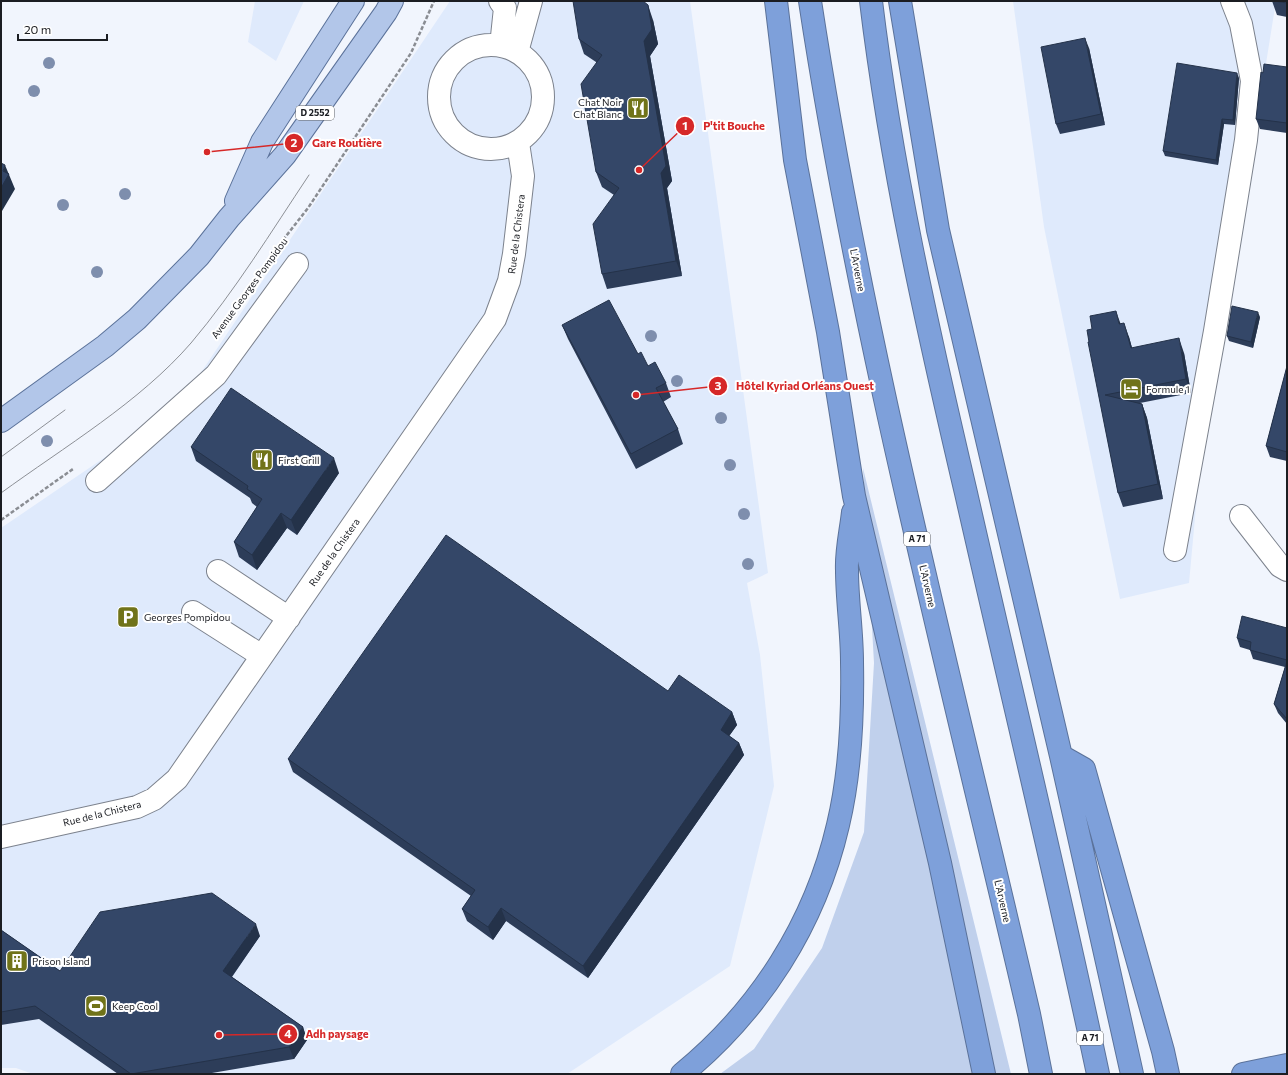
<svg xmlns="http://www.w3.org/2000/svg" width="1288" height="1075" viewBox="0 0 1288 1075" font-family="Commissioner,sans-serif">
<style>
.built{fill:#dfeafc}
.green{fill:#c0d0ec}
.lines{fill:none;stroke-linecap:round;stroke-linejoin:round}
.minor-casing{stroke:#7c828d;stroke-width:24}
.major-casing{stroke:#5b729a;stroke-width:24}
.highway-casing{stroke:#5b729a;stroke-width:24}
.path{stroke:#8a8d93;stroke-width:2.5;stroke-dasharray:4 2;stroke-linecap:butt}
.minor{stroke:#fff;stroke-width:22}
.major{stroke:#b2c6e9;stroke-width:22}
.highway{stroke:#7ea0da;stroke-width:22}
.tram{stroke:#8d9096;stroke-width:1}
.tree{fill:#7e8ead}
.wall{fill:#2d3d59}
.shaded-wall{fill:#243249}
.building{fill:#344768;stroke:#243249}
.labels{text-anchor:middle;stroke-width:4;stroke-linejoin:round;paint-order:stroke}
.shield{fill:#fff;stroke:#5f6164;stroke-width:1}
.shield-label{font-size:9px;font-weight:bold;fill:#1b1d22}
.poi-label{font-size:10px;fill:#1b1d22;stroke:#fff;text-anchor:start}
.street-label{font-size:10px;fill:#1b1d22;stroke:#fff}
.leader{fill:none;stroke:#d62828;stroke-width:1.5}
.callout-dot{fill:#d62828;stroke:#fff;stroke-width:1.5}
.mark-label{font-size:12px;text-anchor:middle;font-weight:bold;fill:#fff}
.callout-label{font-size:11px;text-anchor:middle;font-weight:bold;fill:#d62828;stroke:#fff;stroke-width:4;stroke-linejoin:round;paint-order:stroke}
</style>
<rect width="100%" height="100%" fill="#f1f5fd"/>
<path class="built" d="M255 1H304L276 61 248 42Z
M450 1H690L768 573 747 583 760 655 774 786 730 966 567 1074H33L16 1068H1V528L148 428 200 374Z
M1013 1H1276L1249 170 1203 431 1189 583 1120 599 1044 227Z"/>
<path class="green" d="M863 468 1011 1074H720L754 1049 822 948 864 832 874 663Z"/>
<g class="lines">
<g class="minor-casing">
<path id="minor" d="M500 1 505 8 501 46
M439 97a52 52 0 1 1 104 0a52 52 0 1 1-104 0Z
M517 52 531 1
M97 481 216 375 297 264
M1241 516 1280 566 1287 570
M1175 550 1215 331 1246 140 1252 81 1241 24 1232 1
M218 571 289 618
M193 612 262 656
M1 837 137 807 154 799 177 779 495 319 509 281 514 254 523 176 518 143"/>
</g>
<g class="major-casing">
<path id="major" d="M236 201 262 142 353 1
M1 421 105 346 137 319 199 256 229 218 285 155 386 12 392 1"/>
</g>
<g class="highway-casing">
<path id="highway" d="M776 1 795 160 828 332 854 496 940 863 984 1074
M810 1C862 343 951 678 1029 1014L1041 1074
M871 1C891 167 928 331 966 493 1010 687 1057 880 1098 1074
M900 1 938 230 1061 756 1132 1074
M1061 756 1084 769 1163 1051 1168 1074
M682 1074C760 1010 815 924 838 825 850 775 853 714 852 662 852 631 847 601 847 570 846 551 851 531 853 512
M1243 1074 1287 1065"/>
</g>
<path class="path" d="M283 240 308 208 411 53 434 1
M1 520 73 469"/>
<use href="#minor" class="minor"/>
<use href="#major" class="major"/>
<use href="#highway" class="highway"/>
<path class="tram" d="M1 457 65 410
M1 493C64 447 140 402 191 343 235 291 271 232 309 175"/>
</g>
<g class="tree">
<circle cx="49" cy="63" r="6"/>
<circle cx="34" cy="91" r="6"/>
<circle cx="125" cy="194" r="6"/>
<circle cx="63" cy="205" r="6"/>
<circle cx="97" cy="272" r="6"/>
<circle cx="651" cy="336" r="6"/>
<circle cx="677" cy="381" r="6"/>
<circle cx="721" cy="418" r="6"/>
<circle cx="47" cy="441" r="6"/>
<circle cx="730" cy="465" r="6"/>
<circle cx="744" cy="514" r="6"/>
<circle cx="748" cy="564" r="6"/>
</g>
<path class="wall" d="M1272 1H1287V17L1277 15Z
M653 20 658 44 650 56 672 181 667 188 682 276 607 289 602 274 614 195 602 187 596 172V62L584 54 579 39Z
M1089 48 1105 125 1060 134 1056 124Z
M1287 67V133L1260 129 1256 119Z
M1239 78 1235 125 1224 124 1218 165 1165 156 1163 151Z
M1260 317 1253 348 1229 341 1227 336Z
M1121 324 1129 337 1132 348 1184 353 1191 393 1140 403 1142 404 1147 418 1163 499 1123 507 1118 493 1089 342Z
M562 325 638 354 648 366 666 383 671 397 663 402 678 429 683 444 636 469 568 339Z
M1287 366V461L1270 457 1266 446Z
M191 447 339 473 297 535 287 528 257 570 239 557 234 542 257 507 252 503 250 498 196 461Z
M1287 628V724L1278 713 1274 704 1285 667 1253 659 1250 650 1240 647 1237 638Z
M668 691 732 712 737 725 729 736 739 743 744 755 588 978 506 921 493 940 467 921 462 909 471 896 293 772 288 759Z
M1 930 60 971 260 936 232 977 303 1027 307 1040 294 1059 206 1074H118L39 1019 1 1025Z"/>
<path class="shaded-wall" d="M648 5 653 20 658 44 650 56 672 181 667 188 682 276 676 261 661 173 644 41Z
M1085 38 1089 48 1105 125 1101 114Z
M1237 73 1239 78 1235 125 1233 120Z
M1222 119 1224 124 1218 165 1216 160Z
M5 165 15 189 2 211 1 209V188L3 171Z
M1116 311 1121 325 1119 324Z
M1258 312 1260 317 1253 348 1251 342Z
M1124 323 1129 337 1136 362 1131 348Z
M1179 338 1184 353 1191 393 1186 379Z
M1142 404 1147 418 1163 499 1158 484Z
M334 458 339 473 297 535 291 520Z
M281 513 287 528 257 570 252 555Z
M732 712 737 725 725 742 721 730Z
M739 743 744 755 588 978 583 966Z
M501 908 506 921 493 940 488 927Z
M256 924 260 936 227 983 223 971Z
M303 1027 307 1040 294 1059 289 1047Z"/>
<path class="building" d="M573 1H643L648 5 652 29 644 41 666 166 661 173 676 261 602 274 593 224 619 188 596 172 581 84 602 55 579 39Z
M1274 1H1287V3Z
M1085 38 1101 114 1056 124 1041 47Z
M1177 63 1237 73 1233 120 1222 119 1216 160 1163 151Z
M1264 64 1287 67V123L1256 119 1261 72 1263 73Z
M1 163 5 165 3 171 9 174 1 188Z
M609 300 638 354 641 352 648 366 655 362 666 383 656 388 678 429 631 454 562 325Z
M1232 306 1258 312 1251 342 1227 336Z
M1116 311 1119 324 1124 323 1131 348 1179 338 1186 379 1105 395 1142 404 1158 484 1118 493 1088 342H1089L1087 330 1092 329 1090 316Z
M1287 366V452L1266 446Z
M231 388 334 458 291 520 281 513 252 555 234 542 262 499 247 489 248 486 191 447Z
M446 535 668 691 679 675 732 712 721 730 739 743 583 966 501 908 488 927 462 909 475 890 288 759Z
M1242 616 1287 628V660L1250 650 1251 642 1237 638Z
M1287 661V719L1274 704Z
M212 893 256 924 223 971 303 1027 289 1047 131 1074 35 1006 1 1012V930L60 971 100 912Z"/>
<defs>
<g id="restaurant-square" transform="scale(1.15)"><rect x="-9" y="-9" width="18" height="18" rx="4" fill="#707319" stroke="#fff"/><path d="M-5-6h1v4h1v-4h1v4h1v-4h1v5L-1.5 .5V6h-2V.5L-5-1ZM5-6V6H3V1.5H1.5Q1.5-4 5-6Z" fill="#fff"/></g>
<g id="hotel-square" transform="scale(1.15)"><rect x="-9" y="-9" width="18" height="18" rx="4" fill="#707319" stroke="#fff"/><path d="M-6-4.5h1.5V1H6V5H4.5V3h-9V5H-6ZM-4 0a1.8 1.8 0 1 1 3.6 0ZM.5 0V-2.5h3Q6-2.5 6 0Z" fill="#fff"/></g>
<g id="parking-square" transform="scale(1.15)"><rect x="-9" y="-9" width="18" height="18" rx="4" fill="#707319" stroke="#fff"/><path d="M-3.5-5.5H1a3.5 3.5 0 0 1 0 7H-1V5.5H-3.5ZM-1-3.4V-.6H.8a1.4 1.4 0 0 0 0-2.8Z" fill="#fff"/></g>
<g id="building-square" transform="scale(1.15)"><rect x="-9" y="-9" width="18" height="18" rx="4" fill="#707319" stroke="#fff"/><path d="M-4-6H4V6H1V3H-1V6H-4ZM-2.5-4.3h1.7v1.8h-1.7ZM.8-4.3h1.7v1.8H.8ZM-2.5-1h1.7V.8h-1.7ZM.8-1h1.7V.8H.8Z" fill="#fff"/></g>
<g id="stadium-square" transform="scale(1.15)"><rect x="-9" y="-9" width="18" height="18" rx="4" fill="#707319" stroke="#fff"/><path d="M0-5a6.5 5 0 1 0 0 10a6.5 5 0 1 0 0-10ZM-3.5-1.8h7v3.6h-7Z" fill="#fff"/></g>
</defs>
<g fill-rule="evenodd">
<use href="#restaurant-square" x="638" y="108"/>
<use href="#hotel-square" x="1131" y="389"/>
<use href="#restaurant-square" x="262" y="460"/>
<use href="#parking-square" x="128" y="617"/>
<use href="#building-square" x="17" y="961"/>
<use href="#stadium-square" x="96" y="1006"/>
</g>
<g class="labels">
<g class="shield">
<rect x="296" y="106" width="38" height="14" rx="3"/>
<rect x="904" y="532" width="26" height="14" rx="3"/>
<rect x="1077" y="1031" width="26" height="14" rx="3"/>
</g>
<g class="shield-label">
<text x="315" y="116">D 2552</text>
<text x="917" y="542">A 71</text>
<text x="1090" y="1041">A 71</text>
</g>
<g class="poi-label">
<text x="622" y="106" text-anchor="end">Chat Noir<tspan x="622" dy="12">Chat Blanc</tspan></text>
<text x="1146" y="393">Formule 1</text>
<text x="278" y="464">First Grill</text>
<text x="144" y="621">Georges Pompidou</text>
<text x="32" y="965">Prison Island</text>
<text x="112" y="1010">Keep Cool</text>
</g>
<g class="street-label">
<text transform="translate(516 234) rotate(-83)" y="4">Rue de la Chistera</text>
<text transform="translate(858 270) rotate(79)" y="4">L'Arverne</text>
<text transform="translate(249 288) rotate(-54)" y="4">Avenue Georges Pompidou</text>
<text transform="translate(334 552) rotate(-55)" y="4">Rue de la Chistera</text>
<text transform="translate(928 586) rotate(77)" y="4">L'Arverne</text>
<text transform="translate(102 813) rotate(-14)" y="4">Rue de la Chistera</text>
<text transform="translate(1003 901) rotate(77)" y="4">L'Arverne</text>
</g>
</g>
<path class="leader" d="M639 170L685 126M207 152L294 143M636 395L718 386M219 1035L288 1034"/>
<g class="callout-dot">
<circle cx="639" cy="170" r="4"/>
<circle cx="207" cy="152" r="4"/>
<circle cx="636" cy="395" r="4"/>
<circle cx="219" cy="1035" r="4"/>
<circle cx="685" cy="126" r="10"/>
<circle cx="294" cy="143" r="10"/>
<circle cx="718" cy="386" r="10"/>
<circle cx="288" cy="1034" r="10"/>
</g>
<g class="mark-label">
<text x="685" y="130">1</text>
<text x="294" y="147">2</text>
<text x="718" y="390">3</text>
<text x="288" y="1038">4</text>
</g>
<g class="callout-label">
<text x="734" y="130">P'tit Bouche</text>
<text x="347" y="147">Gare Routière</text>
<text x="805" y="390">Hôtel Kyriad Orléans Ouest</text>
<text x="337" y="1038">Adh paysage</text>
</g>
<rect width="1288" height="1075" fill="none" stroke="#1b1d22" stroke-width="4"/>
<path d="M18 34v6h89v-6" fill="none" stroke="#1b1d22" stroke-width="2"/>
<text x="24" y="34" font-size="12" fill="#1b1d22" stroke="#ffffff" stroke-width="3" paint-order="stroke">20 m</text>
</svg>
